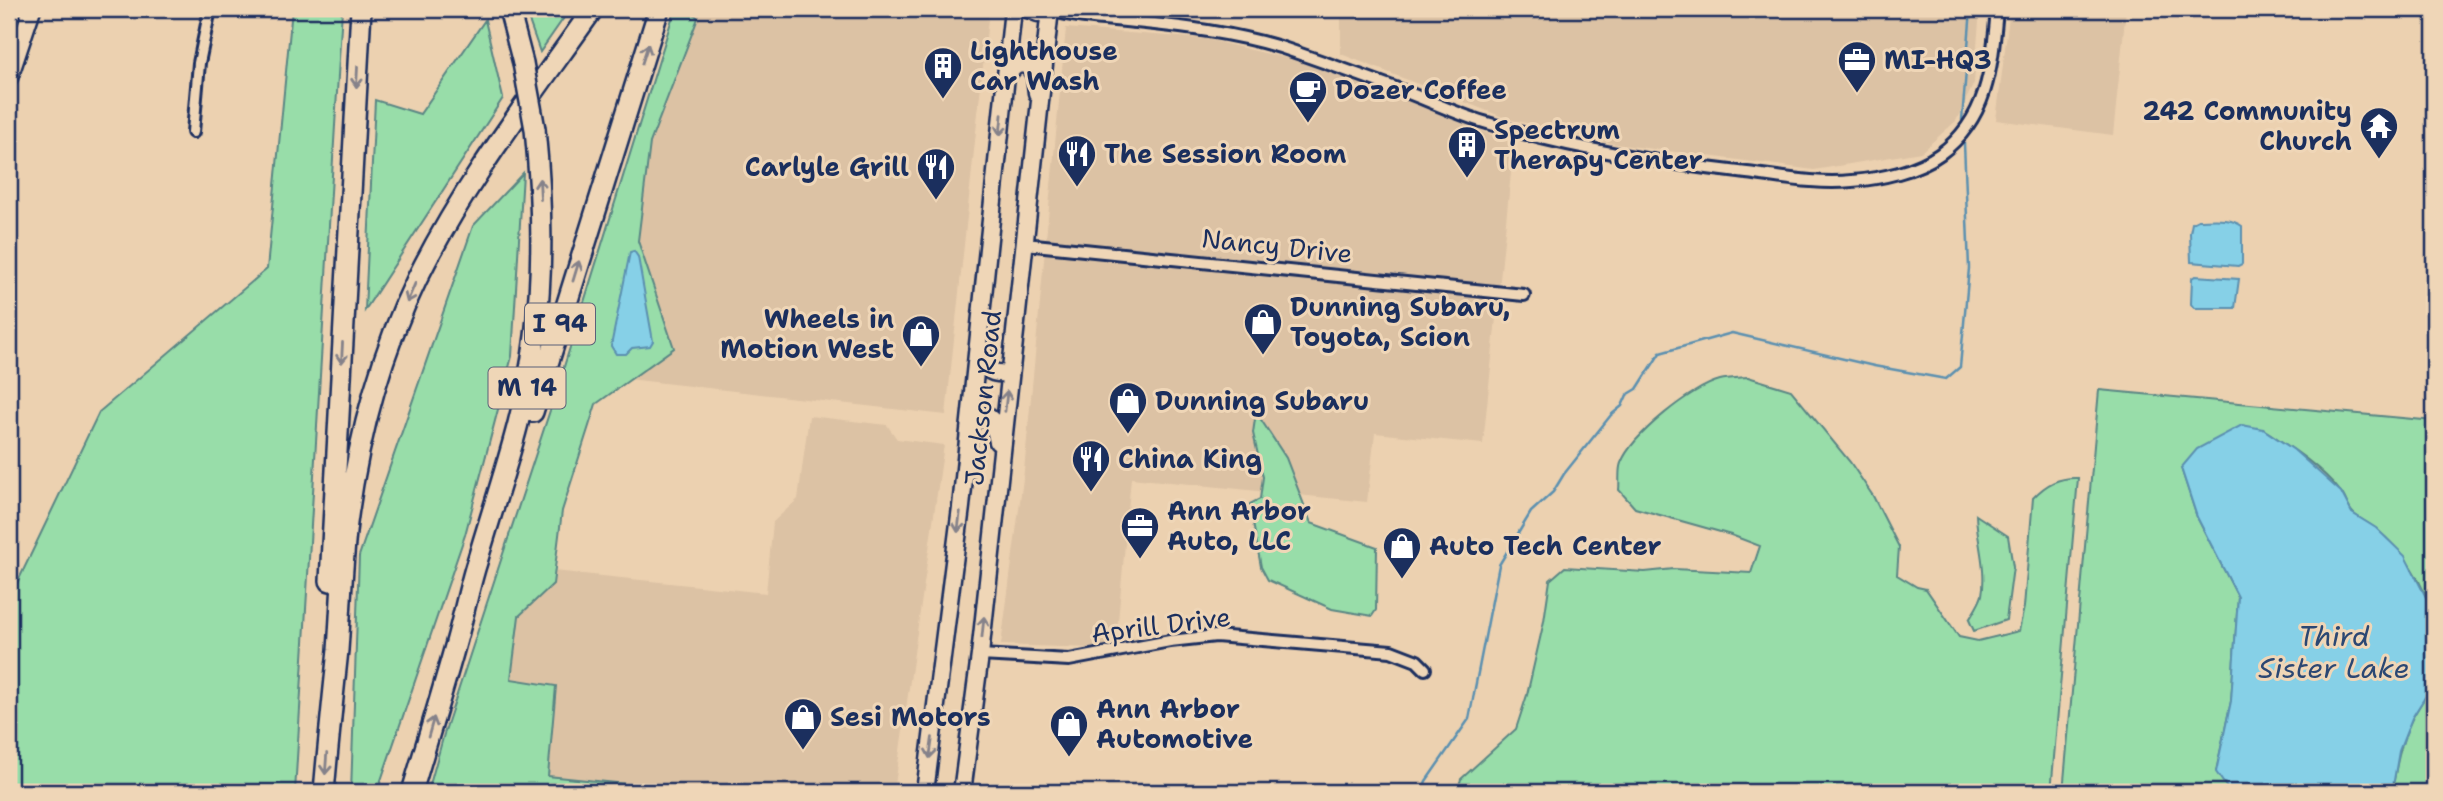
<svg xmlns="http://www.w3.org/2000/svg" width="2443" height="801" viewBox="0 0 2443 801" font-family="'Shantell Sans',sans-serif">
<style>
.built{fill:#dcc2a4}
.green{fill:#98dda9;stroke:#5a8684;stroke-width:2}
.water{fill:#86d0e7;stroke:#5b90b0;stroke-width:2}
.lines{fill:none;stroke-linecap:round;stroke-linejoin:round}
.stream{stroke:#5b90b0;stroke-width:2.5}
.street-casing{stroke:#1b2f5e;stroke-width:16}
.secondary-casing{stroke:#1b2f5e;stroke-width:21}
.highway-casing{stroke:#1b2f5e;stroke-width:24}
.street{stroke:#efd6b7;stroke-width:10}
.secondary{stroke:#efd6b7;stroke-width:16}
.highway{stroke:#efd6b7;stroke-width:19}
.highway-bridge-casing{stroke:#1b2f5e;stroke-width:24;stroke-linecap:butt}
.highway-bridge{stroke:#efd6b7;stroke-width:19}
.oneway{stroke:#85828a}
.labels{text-anchor:middle;stroke-width:6;stroke-linejoin:round;paint-order:stroke}
.shield{fill:#efd6b7;stroke:#5b6179;stroke-width:2}
.shield-label{font-size:24px;font-weight:bold;fill:#1b2f5e}
.poi-label{font-size:26px;font-weight:bold;fill:#1b2f5e;stroke:#efd6b7;text-anchor:start}
.street-label{font-size:26px;fill:#1b2f5e;stroke:#efd6b7}
.water-label{font-size:28px;font-style:italic;fill:#2b4773;stroke:#efd6b7}
</style>
<rect width="100%" height="100%" fill="#ecd1b0"/>
<filter id="ink" filterUnits="userSpaceOnUse"><feTurbulence type="fractalNoise" baseFrequency=".0143" numOctaves="2"/><feDisplacementMap in="SourceGraphic" scale="14" xChannelSelector="R" yChannelSelector="G"/><feConvolveMatrix kernelMatrix="1 2 1 2 8 2 1 2 1" color-interpolation-filters="sRGB"/></filter>
<g filter="url(#ink)">
<path class="built" d="M689 9H989L946 415 584 374Z
M1187 9H1275L1268 17Z
M1341 9H1980L1974 83 1956 121 1921 152 1814 170 1615 144 1508 119 1341 54Z
M2010 9H2126L2113 135 1996 120Z
M1066 28 1206 39 1294 60 1370 86 1514 144 1483 444 1375 433 1367 502 1131 478 1116 643 1092 648 1001 645 1024 471Z
M809 416 887 425 897 439 944 445 894 792H603L547 776 556 686 511 680 525 568 766 593 773 522 798 499Z"/>
<path class="green" d="M292 9H342L295 792H9V600L99 412 267 269Z
M525 9H570L540 52Z
M675 9H689L698 18 650 143 638 241 674 348 596 404 562 511 553 584 519 616 511 679 556 686 548 776 704 792H428L444 734 558 386Z
M485 20 503 98 365 310 375 100 420 114Z
M523 173 512 356 465 535 377 792H351L359 556 473 226Z
M1748 377 1791 390 1850 462 1873 496 1899 547 1897 575 1917 587 1926 589 1959 637 1978 641 2019 631 2024 607 2033 498C2046 484 2059 477 2078 478L2051 792H1457L1461 779 1516 729 1527 695 1544 621 1550 580 1565 567 1645 572 1674 569 1751 573 1760 546 1731 535 1635 508 1619 490C1620 483 1618 470 1621 463 1632 435 1692 387 1720 380 1729 378 1739 378 1748 377Z
M2099 390 2434 421V619C2424 584 2405 552 2376 529 2370 523 2360 520 2354 514 2347 508 2346 497 2340 491 2320 466 2290 447 2263 429L2181 468 2197 517 2238 597 2231 701 2216 771 2230 792H2063Z
M1256 412 1286 458 1311 523 1377 547 1376 610 1372 616 1332 609 1268 580 1261 567 1253 523 1247 515 1250 504 1260 499 1263 477 1253 433Z
M1976 515 2008 536 2013 567 2006 620 1974 631 1969 620C1973 613 1980 603 1982 595 1987 568 1977 542 1976 515Z
M2434 676V792H2392C2396 767 2400 744 2411 721 2418 705 2431 693 2434 676Z"/>
<path class="water" d="M2198 220C2212 220 2230 217 2242 226V264L2238 266 2191 262 2190 233 2192 223Z
M634 251 638 257 653 341 650 346 632 348 626 354H616L611 346 630 252Z
M2195 276 2239 279 2235 308H2194L2191 304 2192 278Z
M2242 425 2263 429 2294 450 2341 492 2352 513 2376 528 2405 556 2430 605 2434 619V676L2432 686 2412 718 2399 751 2392 792H2230L2216 772 2231 701 2238 597 2197 517 2181 468 2197 449Z"/>
<g class="lines">
<path class="stream" d="M1962 120 1971 9
M2430 605 2434 603
M1422 792 1426 781 1469 719 1499 565 1531 512 1553 492 1564 474 1611 415 1622 406 1627 395 1637 389 1660 353 1732 333 1874 366 1946 379 1960 367 1969 268 1964 143"/>
<g class="street-casing">
<path id="street" d="M1050 10C1078 18 1107 19 1136 22 1185 27 1233 33 1280 47 1319 60 1359 75 1398 89 1426 99 1454 113 1484 122 1567 148 1653 162 1739 172 1776 176 1815 185 1852 181 1880 179 1917 171 1940 154 1989 118 1992 65 1997 9
M193 132 199 63 210 9
M1025 244 1524 295
M980 655 1069 660 1170 641 1216 636 1391 651 1417 661 1425 669"/>
</g>
<g class="secondary-casing">
<path id="secondary" d="M1028 9 1038 13 1050 10
M1007 76C1013 67 1017 62 1028 65L1035 75 1037 93
M9 78 32 9
M982 349C986 371 987 373 1009 374
M970 423 975 419 987 416 993 421 998 442
M925 792 961 507 1013 9
M962 792 980 655 1050 9"/>
</g>
<g class="highway-casing">
<path id="highway" d="M509 9 523 63
M533 412 659 9
M330 581 361 9
M324 792C328 745 333 697 338 650 341 608 342 565 347 523 358 440 380 355 417 279 465 182 531 97 593 9
M412 792C427 741 443 690 457 639 464 614 469 587 477 562 499 487 526 413 535 336 544 266 542 198 535 129"/>
</g>
<use href="#street" class="street"/>
<use href="#secondary" class="secondary"/>
<use href="#highway" class="highway"/>
<g class="highway-bridge-casing">
<path id="highway-bridge" d="M523 63 535 129"/>
</g>
<use href="#highway-bridge" class="highway-bridge"/>
</g>
<defs><path id="oneway-shaft" d="M-6 0H5M1.5-3L5.5 0L1.5 3" fill="none" stroke-width="1.6" stroke-linecap="round" stroke-linejoin="round" transform="scale(1.75)"/></defs>
<g class="oneway">
<use href="#oneway-shaft" transform="translate(645 54) rotate(-72)"/>
<use href="#oneway-shaft" transform="translate(357 77) rotate(93)"/>
<use href="#oneway-shaft" transform="translate(1001 125) rotate(96)"/>
<use href="#oneway-shaft" transform="translate(540 189) rotate(-93)"/>
<use href="#oneway-shaft" transform="translate(576 271) rotate(-73)"/>
<use href="#oneway-shaft" transform="translate(411 293) rotate(113)"/>
<use href="#oneway-shaft" transform="translate(342 353) rotate(93)"/>
<use href="#oneway-shaft" transform="translate(1006 401) rotate(-84)"/>
<use href="#oneway-shaft" transform="translate(959 522) rotate(97)"/>
<use href="#oneway-shaft" transform="translate(983 627) rotate(-84)"/>
<use href="#oneway-shaft" transform="translate(431 727) rotate(-74)"/>
<use href="#oneway-shaft" transform="translate(931 748) rotate(98)"/>
<use href="#oneway-shaft" transform="translate(326 764) rotate(94)"/>
</g>
</g>
<defs>
<g id="office-pin" transform="scale(2.0125)"><path d="M0 17L-7.5 6A9.5 9.5 0 1 1 7.5 6Z" fill="#1b2f5e" stroke="#efd6b7"/><path d="M-6-3h4V-5.5h4V-3h4V5H-6ZM-1-4.5V-3h2v-1.5ZM-6 0V1H6V0Z" fill="#fff"/></g>
<g id="building-pin" transform="scale(2.0125)"><path d="M0 17L-7.5 6A9.5 9.5 0 1 1 7.5 6Z" fill="#1b2f5e" stroke="#efd6b7"/><path d="M-4-6H4V6H1V3H-1V6H-4ZM-2.5-4.3h1.7v1.8h-1.7ZM.8-4.3h1.7v1.8H.8ZM-2.5-1h1.7V.8h-1.7ZM.8-1h1.7V.8H.8Z" fill="#fff"/></g>
<g id="cafe-pin" transform="scale(2.0125)"><path d="M0 17L-7.5 6A9.5 9.5 0 1 1 7.5 6Z" fill="#1b2f5e" stroke="#efd6b7"/><path d="M-5.5-4.5H6V0H3Q3 3.5 0 3.5H-2.5Q-5.5 3.5-5.5 0ZM3-3.2v2h1.7v-2ZM-6 4.5H4V6H-6Z" fill="#fff"/></g>
<g id="temple-pin" transform="scale(2.0125)"><path d="M0 17L-7.5 6A9.5 9.5 0 1 1 7.5 6Z" fill="#1b2f5e" stroke="#efd6b7"/><path d="M0-6L5-2H3V0L6.5 2.5H4V6H1.5V3h-3V6H-4V2.5H-6.5L-3 0V-2H-5Z" fill="#fff"/></g>
<g id="restaurant-pin" transform="scale(2.0125)"><path d="M0 17L-7.5 6A9.5 9.5 0 1 1 7.5 6Z" fill="#1b2f5e" stroke="#efd6b7"/><path d="M-5-6h1v4h1v-4h1v4h1v-4h1v5L-1.5 .5V6h-2V.5L-5-1ZM5-6V6H3V1.5H1.5Q1.5-4 5-6Z" fill="#fff"/></g>
<g id="shop-pin" transform="scale(2.0125)"><path d="M0 17L-7.5 6A9.5 9.5 0 1 1 7.5 6Z" fill="#1b2f5e" stroke="#efd6b7"/><path d="M-5-2.5h2.3a2.7 3.5 0 0 1 5.4 0H5L5.5 6h-11ZM-1.5-2.5h3a1.5 2.3 0 0 0-3 0Z" fill="#fff"/></g>
</defs>
<g fill-rule="evenodd">
<use href="#office-pin" x="1857" y="60"/>
<use href="#building-pin" x="943" y="66"/>
<use href="#cafe-pin" x="1308" y="90"/>
<use href="#temple-pin" x="2379" y="126"/>
<use href="#building-pin" x="1467" y="145"/>
<use href="#restaurant-pin" x="1077" y="154"/>
<use href="#restaurant-pin" x="936" y="167"/>
<use href="#shop-pin" x="1263" y="322"/>
<use href="#shop-pin" x="921" y="334"/>
<use href="#shop-pin" x="1128" y="401"/>
<use href="#restaurant-pin" x="1091" y="459"/>
<use href="#office-pin" x="1140" y="526"/>
<use href="#shop-pin" x="1402" y="546"/>
<use href="#shop-pin" x="803" y="717"/>
<use href="#shop-pin" x="1069" y="724"/>
</g>
<g class="labels">
<g class="shield">
<rect x="525" y="303.5" width="70" height="41" rx="5"/>
<rect x="488.5" y="367.5" width="77" height="41" rx="5"/>
</g>
<g class="shield-label">
<text x="560" y="332">I 94</text>
<text x="527" y="396">M 14</text>
</g>
<g class="poi-label">
<text x="970" y="60">Lighthouse<tspan x="970" dy="30">Car Wash</tspan></text>
<text x="1884" y="69">MI-HQ3</text>
<text x="1335" y="99">Dozer Coffee</text>
<text x="2352" y="120" text-anchor="end">242 Community<tspan x="2352" dy="30">Church</tspan></text>
<text x="1494" y="139">Spectrum<tspan x="1494" dy="30">Therapy Center</tspan></text>
<text x="1104" y="163">The Session Room</text>
<text x="909" y="176" text-anchor="end">Carlyle Grill</text>
<text x="1290" y="316">Dunning Subaru,<tspan x="1290" dy="30">Toyota, Scion</tspan></text>
<text x="894" y="328" text-anchor="end">Wheels in<tspan x="894" dy="30">Motion West</tspan></text>
<text x="1155" y="410">Dunning Subaru</text>
<text x="1118" y="468">China King</text>
<text x="1167" y="520">Ann Arbor<tspan x="1167" dy="30">Auto, LLC</tspan></text>
<text x="1429" y="555">Auto Tech Center</text>
<text x="1096" y="718">Ann Arbor<tspan x="1096" dy="30">Automotive</tspan></text>
<text x="830" y="726">Sesi Motors</text>
</g>
<g class="street-label">
<text transform="translate(1277 246) rotate(6)" y="9">Nancy Drive</text>
<text transform="translate(983 398) rotate(-84)" y="9">Jackson Road</text>
<text transform="translate(1161 625) rotate(-7)" y="9">Aprill Drive</text>
</g>
<g class="water-label">
<text x="2334" y="646">Third<tspan x="2334" dy="32">Sister Lake</tspan></text>
</g>
</g>
<rect width="2443" height="801" fill="none" stroke="#efd6b7" stroke-width="35"/>
<rect x="18" y="18" width="2408" height="766" fill="none" stroke="#1b2f5e" stroke-width="2.5" filter="url(#ink)"/>
</svg>
